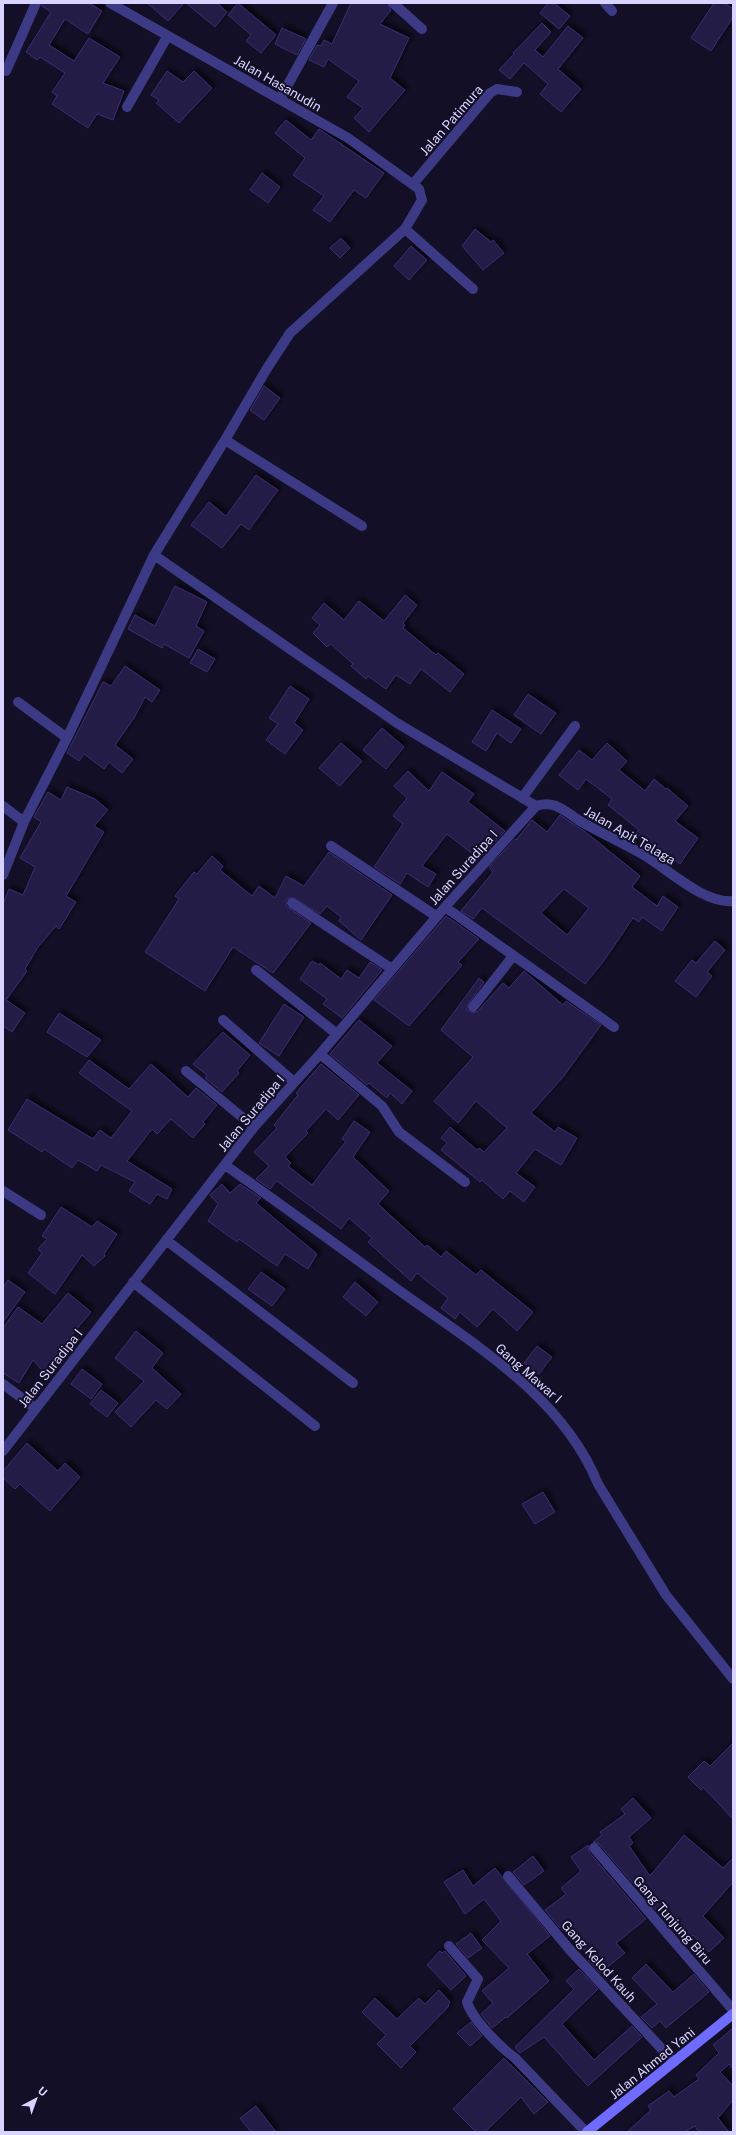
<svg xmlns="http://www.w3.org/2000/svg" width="736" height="2135" viewBox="0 0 736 2135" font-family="'Public Sans',sans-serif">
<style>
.building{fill:#241b47;stroke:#3b2d73;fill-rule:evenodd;filter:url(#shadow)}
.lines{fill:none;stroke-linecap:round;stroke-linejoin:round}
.street{stroke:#3d3a85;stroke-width:10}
.secondary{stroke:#6f6bff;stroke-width:10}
.labels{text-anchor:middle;stroke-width:4;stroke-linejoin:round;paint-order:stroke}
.street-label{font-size:13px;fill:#d9d4ff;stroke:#130f26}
</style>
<defs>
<filter id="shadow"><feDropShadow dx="3.5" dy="-3.5" stdDeviation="2" flood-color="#0009"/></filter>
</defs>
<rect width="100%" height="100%" fill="#130f26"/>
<path class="building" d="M42 3H89L102 11 88 34 65 19 49 45 74 61 89 38 120 57 103 83 124 91 113 120 97 114 88 128 52 104 57 96 52 92 65 73 40 57 37 60 26 52 51 12 42 6Z
M147 3H184L168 21Z
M186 3H217L227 12 215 27Z
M238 3 276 35 261 53 246 41 251 35 228 15Z
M351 3H387L391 10 380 24 409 38 390 78 405 90 369 132 354 118 363 108 347 97 359 81 328 59 324 67 309 60 317 45 321 46 324 40 332 44Z
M548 3H554L570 16 559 29 540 13Z
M714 3H724L733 9V17L711 51 691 38Z
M542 23 551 32 535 50 543 57 568 26 583 38 558 69 581 89 561 112 540 94 548 84 524 63 510 79 499 70 514 54 513 53Z
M282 28 306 39 297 55 275 44Z
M167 71 183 82 194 71 212 88 179 123 156 103 159 100 151 95Z
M286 120 311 140 319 129 384 173 366 198 354 190 330 222 313 210 324 196 293 175 305 158 275 133Z
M262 173 280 187 268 203 250 190Z
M475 229 491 242 493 240 504 253 483 270 462 246Z
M341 238 350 248 340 258 330 248Z
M411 246 427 260 409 280 394 266Z
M264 386 280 398 264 420 250 410Z
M256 475 278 490 249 530 241 524 222 548 191 525 209 502 226 516Z
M175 586 207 602 196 626 204 631 189 658 164 644 162 648 128 629 135 615 155 626Z
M405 595 417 605 403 623 405 625 403 628 436 655 438 653 464 674 450 692 421 669 410 684 396 675 386 689 368 676 366 679 351 666 353 664 331 644 327 647 313 633 320 625 312 618 324 603 344 620 359 601 384 621Z
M198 649 215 659 207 672 190 663Z
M125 666 160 690 152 702 145 697 134 718 115 745 133 759 122 773 109 762 104 769 84 754 79 761 67 753 103 682 111 686Z
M290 686 309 699 294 723 303 730 285 754 266 740 278 724 269 718Z
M528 694 556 713 541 734 514 715Z
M492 710 521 729 511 743 497 733 486 751 472 742Z
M382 728 404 747 386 769 363 750Z
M341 743 362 761 340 786 319 768Z
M607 743 627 761 619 770 645 791 654 779 666 789 667 788 688 806 675 821 698 838 680 864 655 845 653 848 636 833 639 830 608 805 612 799 586 779 578 790 559 775 579 750 592 760Z
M408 771 429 791 442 772 474 794 468 802 505 831 479 859 447 834 422 866 436 874 428 887 407 873 400 884 374 867 403 824 393 816 407 798 394 786Z
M67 787 95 799 108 810 94 826 104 832 66 896 76 902 59 929 56 926 38 947 25 969 27 971 6 1000 25 1013 12 1032 3 1026V904L9 889 23 895 35 867 20 858 41 822 34 817 39 808 48 792 61 800Z
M560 815 587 833 640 876 632 887 657 906 663 896 678 907 662 931 642 917 639 922 633 918 603 962 585 984 482 908 473 919 461 911 493 872 489 867 515 839 516 840 532 820 547 832ZM564 889 589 908 567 935 541 913Z
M329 852 392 895 361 940 339 921 341 917 327 906 320 914 292 897 286 900V906L311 923 273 973 233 947 205 991 145 952 179 899 175 896 194 872 197 874 212 856 223 866 220 870 252 896 259 886 275 898 286 876 304 886Z
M446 916 479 939 458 962 462 965 409 1026 374 1000Z
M715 941 725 950 707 972 712 976 696 997 675 981 692 960 696 963Z
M312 961 319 965 320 963 341 979 347 970 359 978 370 962 382 970 342 1018 323 1004 327 999 300 979Z
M524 971 563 1005 566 1001 601 1025 563 1077 531 1113 555 1132 558 1127 577 1138 561 1165 535 1149 516 1173 535 1187 524 1202 510 1191 503 1199 482 1180 480 1182 441 1150 447 1143 441 1138 450 1127 477 1150 479 1148 484 1152 507 1128 476 1101 458 1123 434 1101 473 1057 441 1030 479 978 484 982 467 1006V1010L472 1013 478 1011 503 983 509 988Z
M284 1004 304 1017 279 1056 259 1043Z
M59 1013 101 1040 87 1057 47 1032Z
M359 1020 392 1046 377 1063 412 1091 402 1104 390 1093 387 1098 369 1083 367 1085 330 1054Z
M223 1032 250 1055 237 1071 239 1073 222 1092 205 1078 207 1075 193 1064Z
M89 1060 129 1089 151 1064 188 1097 196 1088 217 1105 203 1122 205 1124 193 1138 171 1119 157 1134 152 1129 127 1161 172 1189 167 1199 157 1194 150 1204 129 1191 135 1182 101 1165 97 1171 78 1160 72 1168 44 1149 42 1152 8 1130 27 1099 93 1139 100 1130 111 1138 132 1111 79 1073Z
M321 1064 359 1095 338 1120 326 1109 306 1131 308 1133 285 1157 291 1163 288 1166 312 1185 346 1141 342 1139 354 1121 370 1132 353 1157 389 1191 378 1204 425 1247 427 1245 441 1257 446 1251 476 1275 481 1270 533 1312 517 1331 493 1309 477 1327 460 1312 455 1319 441 1308 448 1298 417 1273 411 1281 368 1242 372 1238 349 1218 341 1229 277 1181 270 1189 256 1179 269 1166 254 1152 277 1128 274 1125 298 1095 296 1093Z
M222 1184 230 1193 240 1184 261 1198 256 1203 317 1254 308 1269 285 1254 277 1266 239 1239 237 1242 208 1221 218 1204 210 1195Z
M61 1207 92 1227 97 1221 117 1234 104 1254 105 1256 94 1266 82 1255 55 1294 28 1273 42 1253 38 1249 47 1239 42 1236Z
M261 1272 285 1289 272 1306 248 1289Z
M8 1280 25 1292 3 1322V1288Z
M355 1282 378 1302 366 1316 343 1297Z
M68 1293 91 1312 63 1345 66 1349 43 1371 33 1360 19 1383 3 1373V1328L18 1307 42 1324Z
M136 1331 163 1353 152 1368 181 1394 167 1409 156 1400 131 1427 115 1412 144 1381 115 1358Z
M537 1346 552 1357 539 1374 524 1363Z
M82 1369 102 1384 91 1399 71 1384Z
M101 1390 118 1403 107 1417 90 1404Z
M27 1443 58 1471 65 1463 80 1477 50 1511 20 1484 15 1489 3 1478V1471Z
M543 1492 555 1512 535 1524 522 1504Z
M733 1743V1819L703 1787 701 1790 688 1777 704 1761 710 1766Z
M633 1798 651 1818 629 1837 633 1843 629 1846 650 1876 684 1835 723 1868 733 1858V1882L703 1916 724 1938 709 1952 693 1935 691 1937 670 1917 667 1919 658 1909 656 1910 599 1844 593 1842 602 1835 600 1832 625 1814 621 1809Z
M588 1845 589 1852 646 1919 616 1943 625 1953 600 1973 588 1960 590 1958 565 1924 560 1928 545 1910 566 1894 561 1888 581 1871 571 1857Z
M533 1856 544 1871 524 1885 513 1872Z
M495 1868 550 1936 527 1954 549 1981 507 2018 506 2017 492 2028 481 2014 493 2003 482 1991 509 1968 482 1940 501 1921 484 1899 465 1914 444 1882 463 1870 473 1886Z
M471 1933 482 1948 468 1958 456 1944Z
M440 1951 442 1953 445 1951 466 1976 451 1990 427 1965Z
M646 1964 673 1992 694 1974 709 1992 666 2028 660 2021 652 2028 641 2017 657 2004 632 1978Z
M579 1969 598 1989 562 2024 594 2060 632 2026 642 2037 588 2086 544 2037 520 2053 515 2047 574 1989 566 1981Z
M439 1990 450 2002 448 2005 449 2006 410 2046 416 2052 401 2068 377 2044 386 2035 362 2012 375 1998 397 2019 419 1998 425 2004Z
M471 2022 482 2036 470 2046 457 2033Z
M733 2028V2069L729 2064 720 2072 733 2086V2100L718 2118 729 2132H699L695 2126 684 2132H627L651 2110 648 2106 669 2091 674 2097 699 2079 696 2075 719 2053 713 2045Z
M504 2058 548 2102 534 2114 521 2097 485 2132H476L453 2109Z
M256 2106 276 2132H251L240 2118Z"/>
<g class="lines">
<path class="street" d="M393 3 422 29
M605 3 612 11
M6 71 36 3
M280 99 333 3
M127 107 167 37
M413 184 490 93 497 89 517 92
M405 229 473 289
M225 440 362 526
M154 555 397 723 536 806
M18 702 67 738
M522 798 575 726
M3 806 24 822
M331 846 436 916
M3 875 24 822 67 738 154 555 225 440 266 370 290 333 405 229 422 200 419 189 348 138 110 3
M292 903 392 969
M445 907 614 1027
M256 970 337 1034
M473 1007 513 956
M223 1020 294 1082
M320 1054 382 1106 399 1132 465 1182
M186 1071 254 1127
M225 1165C283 1206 340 1247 397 1289 472 1343 562 1395 598 1484L666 1595 733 1679
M3 1191 41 1215
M166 1240 353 1383
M133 1282 315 1426
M3 1384 35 1408
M3 1451 254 1127 320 1054 445 907 536 806C556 800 564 811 580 821 600 833 622 842 642 854 667 868 703 904 733 901
M594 1848 733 2010
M508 1876 570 1950 674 2062
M449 1946 478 1979 467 2002C472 2019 500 2047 515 2058L586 2132"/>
<path class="secondary" d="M587 2132 733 2014"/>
</g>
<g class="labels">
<g class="street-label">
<text transform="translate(278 83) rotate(30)" y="5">Jalan Hasanudin</text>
<text transform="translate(451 120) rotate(-49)" y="5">Jalan Patimura</text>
<text transform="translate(630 835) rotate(30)" y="5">Jalan Apit Telaga</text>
<text transform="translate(463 867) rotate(-48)" y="5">Jalan Suradipa I</text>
<text transform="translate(251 1113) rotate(-50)" y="5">Jalan Suradipa I</text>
<text transform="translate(50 1368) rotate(-52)" y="5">Jalan Suradipa I</text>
<text transform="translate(529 1373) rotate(41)" y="5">Gang Mawar I</text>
<text transform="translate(673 1920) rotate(49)" y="5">Gang Tunjung Biru</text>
<text transform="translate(599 1961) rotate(48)" y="5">Gang Kelod Kauh</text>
<text transform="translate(652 2063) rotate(-39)" y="5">Jalan Ahmad Yani</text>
</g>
</g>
<rect width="736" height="2135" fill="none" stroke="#d9d4ff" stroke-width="8"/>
<g transform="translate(36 2099) rotate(41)" stroke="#130f26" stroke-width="3" paint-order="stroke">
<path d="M0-3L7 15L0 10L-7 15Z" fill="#d9d4ff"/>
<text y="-6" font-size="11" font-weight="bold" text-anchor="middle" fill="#d9d4ff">U</text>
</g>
</svg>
